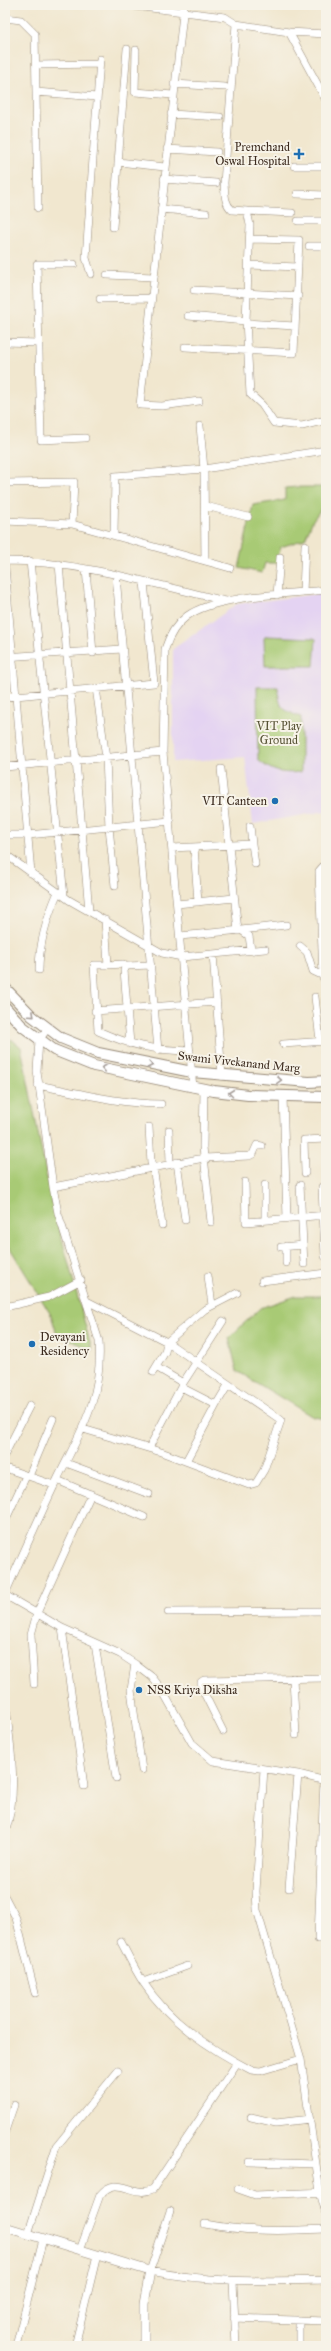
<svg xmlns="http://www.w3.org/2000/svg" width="331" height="2351" viewBox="0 0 331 2351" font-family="'IM FELL Great Primer',serif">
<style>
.built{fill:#e4d3f2}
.green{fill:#a8ca74;stroke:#727a49}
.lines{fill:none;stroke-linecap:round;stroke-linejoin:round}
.minor-casing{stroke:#968876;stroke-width:8}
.tertiary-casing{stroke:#968876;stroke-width:10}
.secondary-casing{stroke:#968876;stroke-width:12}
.minor{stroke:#fff;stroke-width:7}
.tertiary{stroke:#fff;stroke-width:9}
.secondary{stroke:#fff;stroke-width:10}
.oneway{stroke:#a79f9a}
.poi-dot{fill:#1f6fb2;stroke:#f7f3e8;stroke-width:1.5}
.labels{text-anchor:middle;stroke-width:4;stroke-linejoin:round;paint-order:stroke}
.poi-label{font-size:12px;fill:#3b2a1e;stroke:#f7f3e8;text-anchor:end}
.park-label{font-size:12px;fill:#565234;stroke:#f7f3e8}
.street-label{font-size:12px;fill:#3b2a1e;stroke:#f7f3e8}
</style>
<rect width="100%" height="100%" fill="#f7f3e8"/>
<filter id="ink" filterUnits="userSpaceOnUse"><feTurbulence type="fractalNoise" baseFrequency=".025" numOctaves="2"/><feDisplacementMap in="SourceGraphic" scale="8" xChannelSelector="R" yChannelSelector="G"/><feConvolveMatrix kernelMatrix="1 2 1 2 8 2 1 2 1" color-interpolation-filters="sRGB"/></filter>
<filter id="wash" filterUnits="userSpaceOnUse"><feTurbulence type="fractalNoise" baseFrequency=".012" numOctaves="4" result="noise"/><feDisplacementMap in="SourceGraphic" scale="16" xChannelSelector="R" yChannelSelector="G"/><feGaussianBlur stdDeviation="0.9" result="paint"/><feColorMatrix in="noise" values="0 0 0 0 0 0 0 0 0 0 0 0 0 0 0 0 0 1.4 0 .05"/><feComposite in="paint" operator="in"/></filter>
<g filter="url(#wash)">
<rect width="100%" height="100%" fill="#f1e7cf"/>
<path class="built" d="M326 593V811L253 824 245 757 173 762V649L237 604Z"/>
<path class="green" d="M297 487H323L324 505 313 520 305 539 281 547 276 563H265L262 573 239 568 253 505 285 500V488Z
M266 636 313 638 316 639 314 666H265L264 638Z
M257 687H278C279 708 282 710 301 717V772C282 774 272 772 258 760Z
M11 1039 21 1047 51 1198 92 1350 57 1334 51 1315 5 1240V1061Z
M296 1296H326V1419L313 1417 237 1371 229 1338 260 1308Z"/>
</g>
<g filter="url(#ink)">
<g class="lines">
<g class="minor-casing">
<path id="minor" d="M126 5 225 17 236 24 289 32 326 100
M184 5 140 405 162 406 199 401
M5 18 21 20 35 34 38 208
M236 24 224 183C225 193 224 203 232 210L247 211 250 225 246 320 250 394 262 405 274 423 302 426 326 420
M289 32 326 34
M136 50 135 92 173 95
M36 65 99 64
M174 84 225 87
M36 92 97 97
M171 114 220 117
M167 149 217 152
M118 162 165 167
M294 166H326
M164 179 216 183
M297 194 326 195
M161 209 206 213
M247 211 292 213
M298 221H326
M113 227 127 49
M309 246H326
M74 264H37L41 440 85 438
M249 265 298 267
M91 274 86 258 100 59
M107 275 154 277
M194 290 298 296
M100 299 151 298
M188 316 246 321
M246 323 295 326
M5 342 38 343
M185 347 294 353 299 240 250 239
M5 483 74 482 72 524
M206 506 248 517
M5 521 72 524 230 568
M114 535 115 476 204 469 200 426
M5 561C80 561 153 584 226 601
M30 561 64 896
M205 561 204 469 326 450
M59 564 89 911
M5 567 31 873
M86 569 93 653
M116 576 158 1050
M303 592 305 545
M277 595 280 557
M5 657 122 649
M96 688 106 758 109 827 115 886
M5 697 154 683 144 582
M5 767 163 752
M221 769 238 931
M250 826 252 844
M5 835H28L170 821
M194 847 198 902
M172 848 252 844 255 864
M5 854 69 900 162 953 182 957 265 949
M177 904 234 898
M105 920 108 965H94L98 1031C132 1046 153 1050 190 1051
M241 930 286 925
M180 936 241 930 249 936 251 950
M300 946 307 952 313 971 326 977
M213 954 222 1076
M108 965 123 964
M39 970C39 943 47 917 58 892
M323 977 319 871 326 863
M315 997 320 1041
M95 1011 217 1002
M130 1044 124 970 127 966 151 965
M283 1044 326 1041
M38 1085C79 1093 120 1104 161 1104
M193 1088 163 752 165 649C169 636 175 625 187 616 216 595 290 594 326 590
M204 1089 203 1147 211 1222
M283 1096 287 1218
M149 1127 151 1163 153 1167 162 1225
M169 1130 170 1164
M177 1162 185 1220
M305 1173 304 1140 326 1139
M245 1182 246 1222 326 1215
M265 1185V1220
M300 1185 304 1264
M53 1187 204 1158 249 1156 253 1154 257 1145 262 1146
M322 1187 325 1256
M286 1246V1263
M281 1247 303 1245
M208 1276 212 1305
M262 1281 326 1273
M87 1301 167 1342 204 1310 237 1293
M5 1307 49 1297 81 1280
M156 1367 183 1383 223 1321
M181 1387 216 1405 228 1385
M83 1429 161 1452 249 1485 256 1483 264 1470 281 1420 167 1342 165 1352 153 1372
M149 1448 183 1383
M5 1454 30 1405
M186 1461 216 1405
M66 1463 149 1494
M5 1468 54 1485
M29 1476 53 1419
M57 1480 144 1517
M5 1521 26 1476
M5 1594C21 1558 37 1522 54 1486 78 1435 103 1402 99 1341L58 1213 53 1187 37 1071 39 1040 48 1028
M5 1595 62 1628 120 1654 135 1664 152 1677 162 1690 192 1743 213 1761 298 1774 326 1781
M168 1612 326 1611
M62 1628 84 1786
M95 1644 116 1778
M135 1664 131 1690 142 1770
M293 1678 296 1735
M34 1684 31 1635 37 1613 91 1494
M5 1695C9 1741 20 1789 5 1833
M223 1731 201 1687V1682L204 1680 326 1678
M264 1769 256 1891 257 1910 301 2059 320 2192 326 2214
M289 1888 298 1774
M5 1897 16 1918 35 1993
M318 1939 324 1780
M121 1942C128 1955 135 1970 143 1982 169 2022 210 2049 251 2070L260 2071 301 2059
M143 1982 187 1966
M251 2117 276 2123 310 2119
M5 2131 14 2105
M249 2162 316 2164
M238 2189 255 2195 326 2192
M170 2211 150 2271C209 2283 267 2281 326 2280
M205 2224C246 2232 285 2231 326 2229
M28 2234 56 2147 118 2071
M80 2250 100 2195C118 2173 133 2199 153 2189L237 2063
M233 2281 236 2346
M234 2318 326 2321
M299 2320V2346
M16 2346 43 2239
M75 2346 97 2255"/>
</g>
<g class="tertiary-casing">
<path id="tertiary" d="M5 2227 150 2271 144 2304V2346"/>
</g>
<g class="secondary-casing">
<path id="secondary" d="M5 988 32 1016 61 1038 98 1053 192 1072 309 1082 326 1081
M5 1007 22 1026 54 1050 94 1066 214 1091 248 1095 326 1097"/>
</g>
<use href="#minor" class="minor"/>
<use href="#tertiary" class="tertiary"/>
<use href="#secondary" class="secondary"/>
</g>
<defs><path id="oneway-chevron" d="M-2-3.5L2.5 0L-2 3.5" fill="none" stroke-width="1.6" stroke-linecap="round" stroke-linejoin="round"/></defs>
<g class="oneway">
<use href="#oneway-chevron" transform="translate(32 1015) rotate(42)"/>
<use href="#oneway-chevron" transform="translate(150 1065) rotate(12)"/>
<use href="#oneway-chevron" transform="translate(104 1068) rotate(-167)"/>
<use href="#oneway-chevron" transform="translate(279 1080) rotate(4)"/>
<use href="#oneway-chevron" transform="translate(231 1093) rotate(-173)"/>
</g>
</g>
<g class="poi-dot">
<path d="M297 148h4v4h4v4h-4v4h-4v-4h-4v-4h4z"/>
<circle cx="275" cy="801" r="4"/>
<circle cx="32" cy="1344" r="4"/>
<circle cx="139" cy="1690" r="4"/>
</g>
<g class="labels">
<g class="poi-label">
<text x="290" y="151">Premchand<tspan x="290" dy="14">Oswal Hospital</tspan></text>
<text x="267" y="805">VIT Canteen</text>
<text x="40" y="1341" text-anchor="start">Devayani<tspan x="40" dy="14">Residency</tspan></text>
<text x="147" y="1694" text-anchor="start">NSS Kriya Diksha</text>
</g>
<g class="park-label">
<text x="279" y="730">VIT Play<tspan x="279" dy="14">Ground</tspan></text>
</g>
<g class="street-label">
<text transform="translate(239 1062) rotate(6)" y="4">Swami Vivekanand Marg</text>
</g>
</g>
<rect width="331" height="2351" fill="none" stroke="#f7f3e8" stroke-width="20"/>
</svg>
